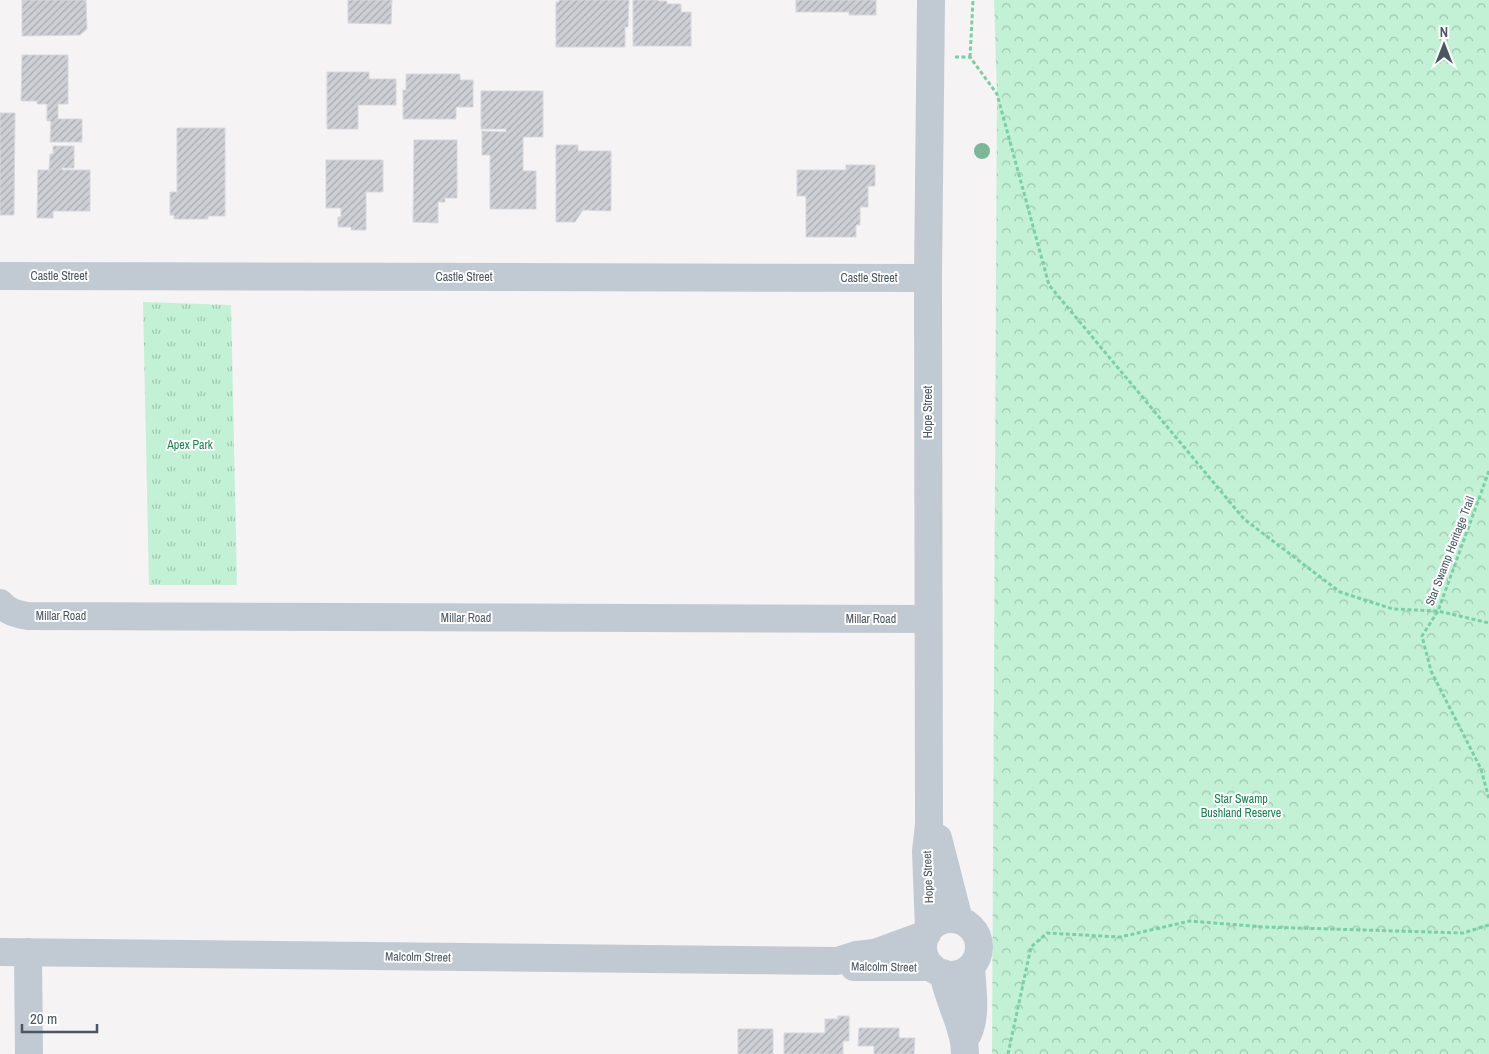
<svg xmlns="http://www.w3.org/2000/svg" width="1489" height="1054" viewBox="0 0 1489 1054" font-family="'Archivo Narrow',sans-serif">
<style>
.grass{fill:url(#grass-tufts)}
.forest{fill:url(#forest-crowns)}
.building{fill:url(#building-hatch);stroke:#d7d9de}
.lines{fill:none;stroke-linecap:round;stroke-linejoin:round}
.path{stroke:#7ad0a6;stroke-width:3;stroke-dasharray:4 2.5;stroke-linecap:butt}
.minor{stroke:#c1cad2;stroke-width:28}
.tree{fill:#7bb799}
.labels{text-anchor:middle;stroke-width:4;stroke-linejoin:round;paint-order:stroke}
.street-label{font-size:12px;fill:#4a5661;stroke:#fff}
.park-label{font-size:12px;fill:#17864f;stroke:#fff}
</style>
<defs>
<pattern id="grass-tufts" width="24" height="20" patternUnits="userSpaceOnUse" patternTransform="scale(1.25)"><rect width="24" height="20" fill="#c3f1d5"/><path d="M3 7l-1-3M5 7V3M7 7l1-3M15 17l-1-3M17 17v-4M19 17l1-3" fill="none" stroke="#a0c6b0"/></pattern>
<pattern id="forest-crowns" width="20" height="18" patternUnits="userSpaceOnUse" patternTransform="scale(1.25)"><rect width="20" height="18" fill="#c3f1d5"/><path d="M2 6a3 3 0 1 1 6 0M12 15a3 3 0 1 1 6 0" fill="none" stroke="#a0c6b0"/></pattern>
<pattern id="building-hatch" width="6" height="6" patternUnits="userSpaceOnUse" patternTransform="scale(1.25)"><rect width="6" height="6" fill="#cdcfd5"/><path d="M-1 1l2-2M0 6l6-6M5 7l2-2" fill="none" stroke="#a8abb0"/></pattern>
</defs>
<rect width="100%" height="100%" fill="#f5f3f3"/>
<path class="grass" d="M143 302 231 305 237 585H149Z"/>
<path class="forest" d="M994 0H1489V1054H992L997 94Z"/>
<path class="building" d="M22 0H86L87 29 80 35 22 36Z
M348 0H392L391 24 348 23Z
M559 0H629L628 27H625V47H556V2H559Z
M633 0H658V1H667V4H681V12H691V46H633Z
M796 0H876V15H849V12H796Z
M22 55H68V104H58V119H82V142H50L51 121H47V104H37V101H21Z
M327 72H369V79H396V105H358V129H327Z
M406 74H460V80H473V107H456V119H403V90H406Z
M481 91H543V137H523V171H536V209H490V155H482V131L506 132V129H481Z
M0 113H15L14 215H0Z
M177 128H225V216H208V219H174V215H170V192H177Z
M414 140H457V198H445V202H438V223L413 222Z
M556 145H578V151H611V211L583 210 575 222H556Z
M53 146H74V168H62V170H90V211H53V218H37L38 170H49L50 154H53Z
M326 160H383V192H366V230H351V227H338V217H341V208H326Z
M846 165H875V186H868V207H860V225H856V237H806V196H797V170H846Z
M838 1016H849V1041H843V1054H784V1033H825V1019H838Z
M859 1028H899V1038H915L914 1054H874V1046H858Z
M738 1029H773V1054H738Z"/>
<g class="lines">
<path class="path" d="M955 57H970L997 94 1049 285 1244 519 1340 592 1393 609 1438 611 1489 623
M970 57 973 0
M1489 471 1438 611 1422 636 1431 671 1481 769 1489 799
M1008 1054 1031 947 1047 933 1120 937 1190 921 1264 927 1463 933 1489 925"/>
<path class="minor" d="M0 276 928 278
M0 603C8 612 16 614 28 616L928 619
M938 838 959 920
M923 947a28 28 0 1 1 56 0a28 28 0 1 1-56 0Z
M929 929 926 851 929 825 928 278 931 0
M0 952 837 961 856 955 875 953 927 934
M28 952 29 1054
M854 967H932
M943 973C948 1000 965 1028 965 1054
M965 1039C978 1020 972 989 971 967"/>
</g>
<circle class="tree" cx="982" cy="151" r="8"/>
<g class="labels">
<g class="street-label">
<text x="59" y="280">Castle Street</text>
<text x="464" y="281">Castle Street</text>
<text x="869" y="282">Castle Street</text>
<text transform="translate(928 412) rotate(-90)" y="4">Hope Street</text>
<text transform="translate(1450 551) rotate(-69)" y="4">Star Swamp Heritage Trail</text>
<text x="61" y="620">Millar Road</text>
<text x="466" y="622">Millar Road</text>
<text x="871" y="623">Millar Road</text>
<text transform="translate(928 877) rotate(-92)" y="4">Hope Street</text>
<text transform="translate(418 957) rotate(1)" y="4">Malcolm Street</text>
<text transform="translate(884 967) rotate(1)" y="4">Malcolm Street</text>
</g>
<g class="park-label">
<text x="190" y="449">Apex Park</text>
<text x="1241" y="803">Star Swamp<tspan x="1241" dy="14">Bushland Reserve</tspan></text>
</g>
</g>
<g transform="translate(1444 45)" stroke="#ffffff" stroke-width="4" paint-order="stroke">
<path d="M0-4L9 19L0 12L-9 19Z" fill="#4a5661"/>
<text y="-8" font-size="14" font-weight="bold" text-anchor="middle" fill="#4a5661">N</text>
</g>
<path d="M22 1024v8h75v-8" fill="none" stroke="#4a5661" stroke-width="2.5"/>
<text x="30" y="1024" font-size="15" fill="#4a5661" stroke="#ffffff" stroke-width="4" paint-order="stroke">20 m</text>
</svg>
